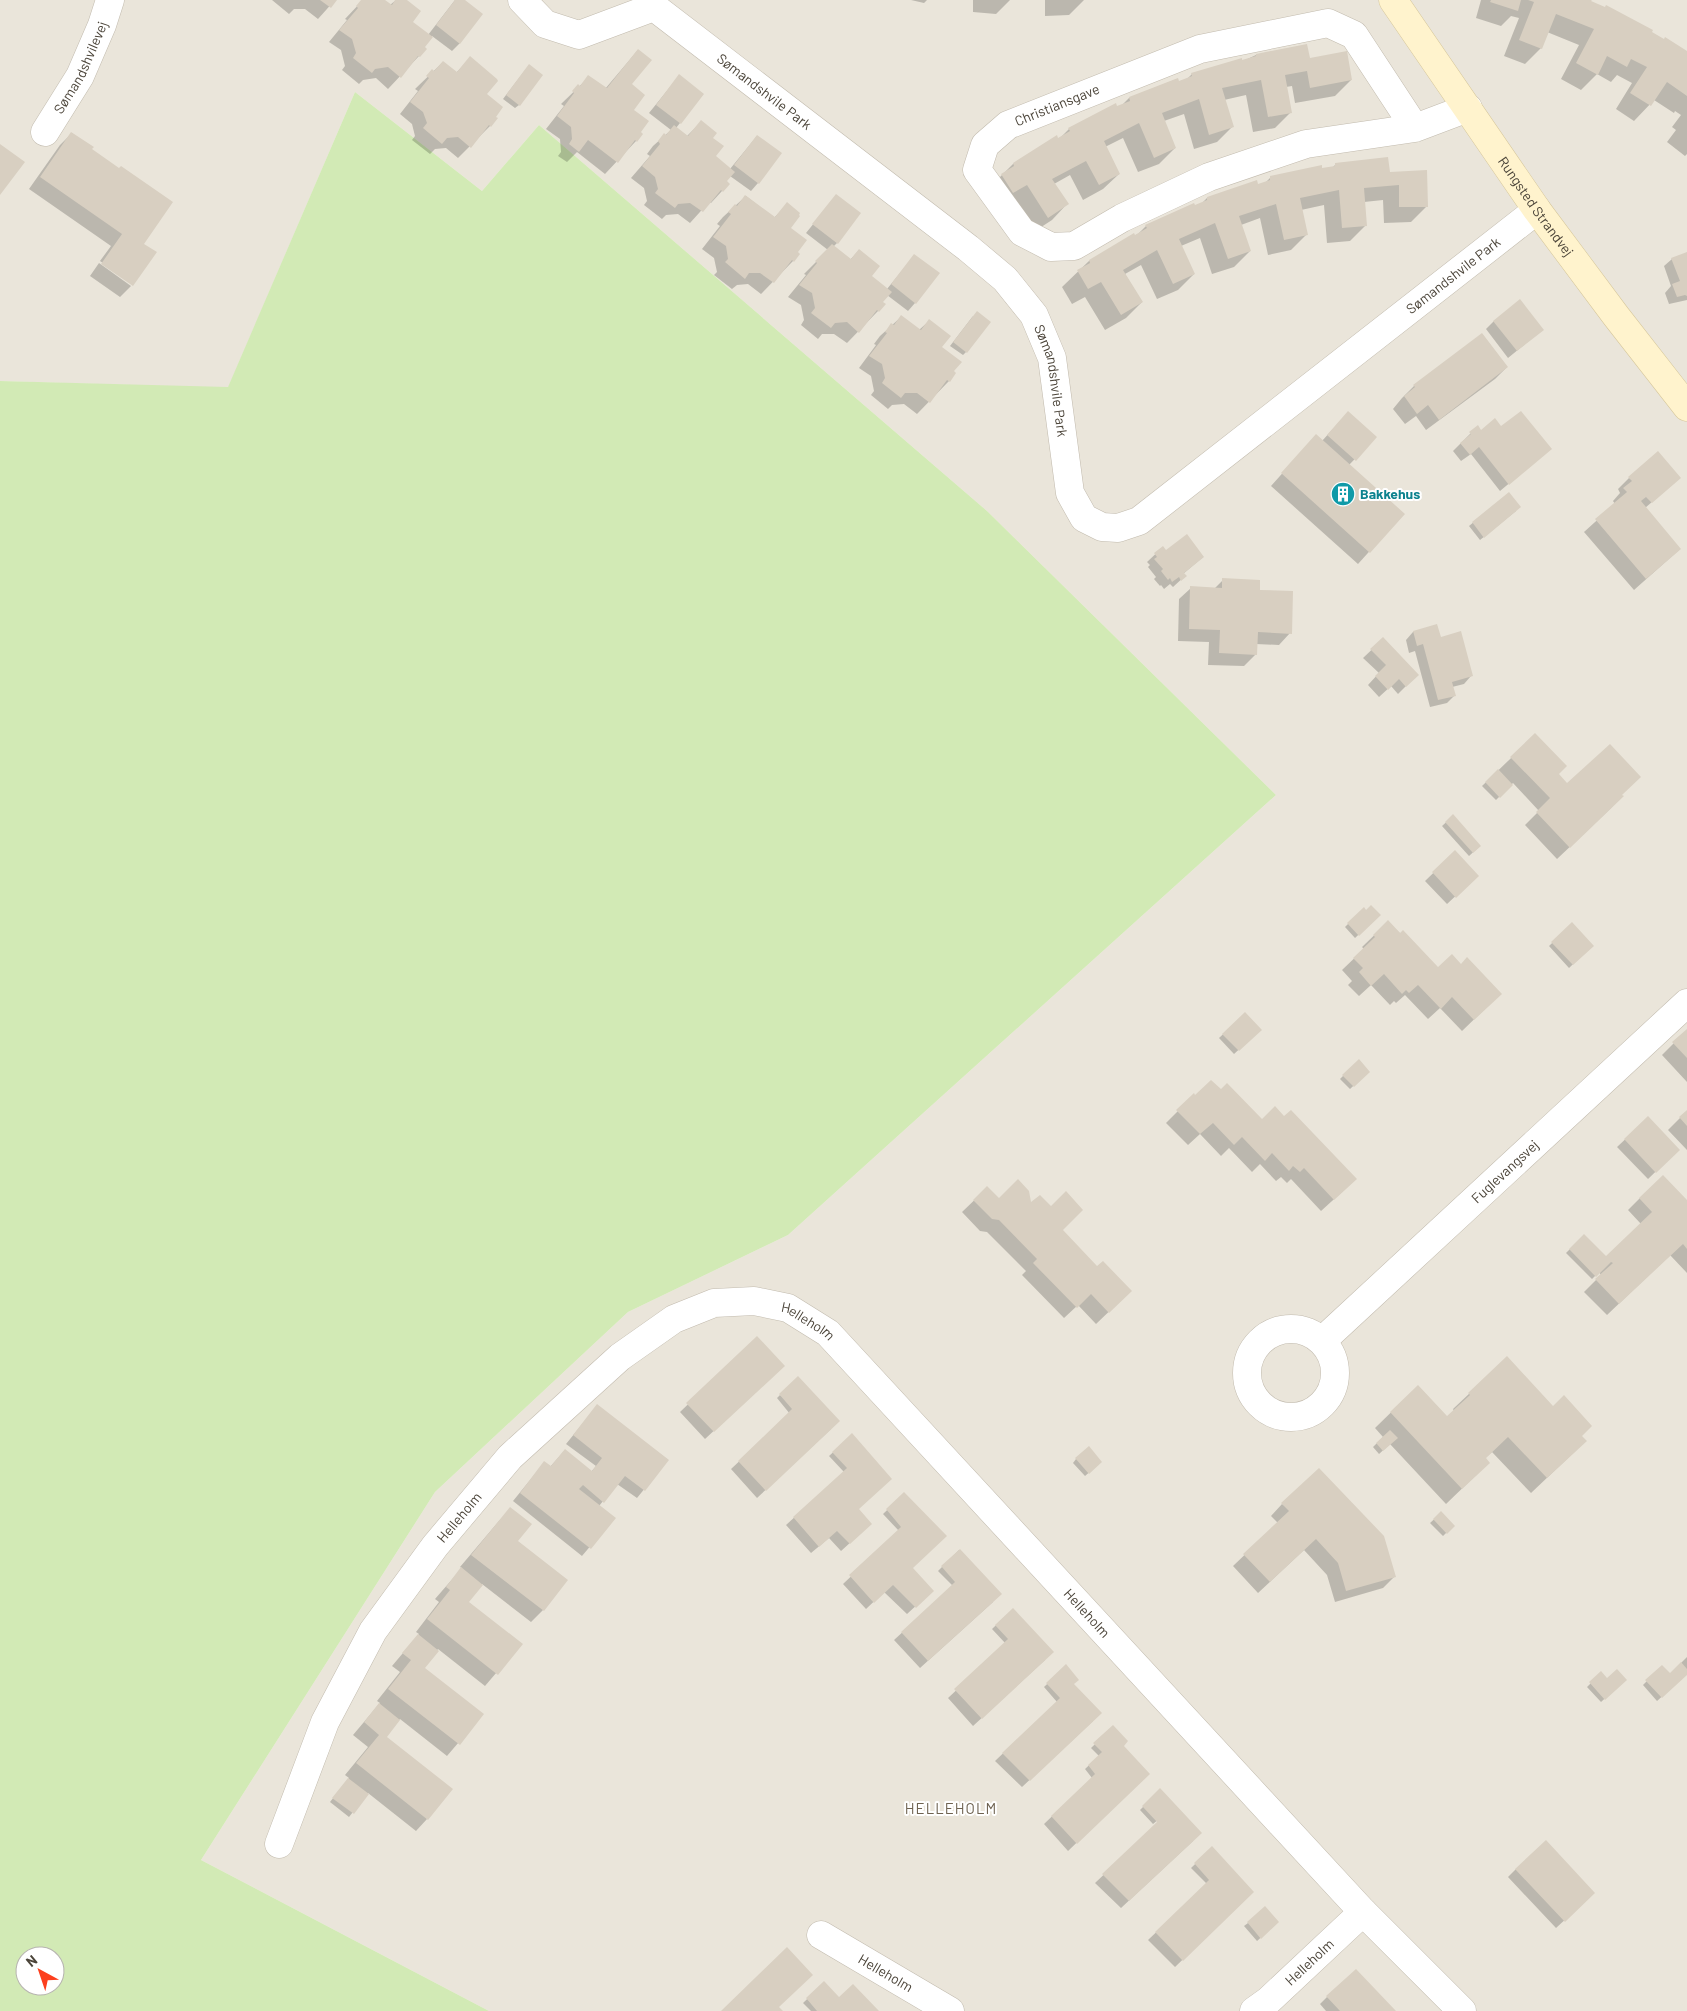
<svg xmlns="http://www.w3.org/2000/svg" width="1687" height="2011" viewBox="0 0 1687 2011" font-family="Barlow,sans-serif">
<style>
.residential{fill:#eae5da}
.green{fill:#d2eab5;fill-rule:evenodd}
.shadow{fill:#0003}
.building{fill:#d8cfc1}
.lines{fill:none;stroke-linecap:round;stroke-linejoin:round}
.minor-casing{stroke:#c2bbae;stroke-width:29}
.secondary-casing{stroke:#d6c79b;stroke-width:29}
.minor{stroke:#fff;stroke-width:28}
.secondary{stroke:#fff3cd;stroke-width:28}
.labels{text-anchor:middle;stroke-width:4;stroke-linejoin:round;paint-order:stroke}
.street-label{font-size:14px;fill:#4b4439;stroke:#fff}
.culture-label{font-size:14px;font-weight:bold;fill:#0d838f;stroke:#fff;text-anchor:start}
.neighbourhood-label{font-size:15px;letter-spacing:1px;fill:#6e6250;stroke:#fff}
</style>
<rect width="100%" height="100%" fill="#f6f3ec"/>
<path class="residential" d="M0 0H1687V2011H489L201 1860 435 1492 628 1312 788 1235 1276 795 987 511 539 125 482 191 355 92 228 388 0 381Z"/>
<path class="green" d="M355 92 482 191 539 125 987 511 1276 795 788 1235 628 1312 435 1492 201 1860 489 2011H0V381L228 387ZM25 1956H55V1986H25Z"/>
<path class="shadow" d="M272 0H335L318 19 305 9H294L289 14Z
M383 0 390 5 396 0H405L411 22 428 35 455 0H463L460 43 452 51 432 36 423 47 419 56 388 89 376 78 363 80 359 84 342 70 345 66 341 50 329 42 347 20 345 19 362 1Z
M911 0H927L924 3Z
M973 0H1010L996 14 973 12Z
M1045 0H1084L1069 15 1045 16Z
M1481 0H1590L1589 2 1687 52V154L1685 156 1667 142 1676 130 1672 127 1681 115 1675 111 1674 113 1654 100 1634 121 1616 109 1632 83 1617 75 1611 82 1597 74 1581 90 1561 79 1579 45 1547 32 1541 48 1525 64 1504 56 1519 18 1511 16 1501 26 1476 18Z
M638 50 630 84 632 110 639 132 636 141 605 174 577 152 567 162 558 156 561 152 560 139 546 129 564 106 561 104 589 77 605 89Z
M1256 55 1309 60 1351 80 1335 96 1295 103 1292 86 1286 87 1291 112 1275 128 1253 132 1246 95 1224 100 1232 127 1217 142 1194 149 1184 114 1164 121 1175 148 1159 164 1138 172 1123 138 1105 147 1119 174 1103 189 1083 200 1070 175 1054 184 1067 204 1052 220 1032 233 986 191 1013 164 1056 137 1058 139 1060 138 1069 129 1122 105 1129 98 1177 79 1178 82 1187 79 1192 74 1241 62Z
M470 58 485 94 490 126 458 158 446 148 435 149 430 154 412 140 415 136 412 124 400 114 418 91 415 89 443 62 456 73Z
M526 69 519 105 515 108 503 99Z
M679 76 703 94 676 128 687 136 701 122 712 138 714 156 730 169 757 136 758 183 751 191 730 176 725 182 722 191 711 203 709 202 690 223 678 214 666 215 662 219 644 205 647 201 644 188 631 178 650 156 647 154 653 146 671 130 649 113Z
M72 133 90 149 143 244 132 283 100 261 111 246 29 189 60 145Z
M1336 164 1389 174 1427 206 1411 222 1384 223 1383 200 1364 202 1366 225 1350 241 1327 243 1324 205 1301 210 1307 234 1291 250 1268 255 1260 218 1241 225 1250 251 1234 267 1212 274 1200 238 1181 246 1194 274 1178 290 1157 299 1141 265 1125 274 1142 302 1126 318 1105 330 1085 297 1072 304 1062 287 1089 261 1138 234 1146 226 1202 203 1207 198 1258 186 1265 183 1270 178 1333 167Z
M746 196 774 218 787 204 789 229 796 252 793 261 761 294 748 284 737 285 732 289 714 275 717 272 714 258 702 249 720 226 717 224 723 217Z
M836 196 837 243 833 247 850 260 859 250 870 276 887 289 914 256 915 303 908 311 887 295 882 302 878 311 847 343 834 334H822L818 339 801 325 804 320 801 305 788 297 806 275 804 274 828 250 806 233Z
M1687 253V300L1669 304 1665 293 1671 286 1664 266 1672 259Z
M99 263 131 286 120 297 90 276Z
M973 316 966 352 963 355 950 346Z
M901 317 919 330 929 321 952 372 949 381 917 414 904 404 892 405 888 409 871 395 874 391 871 376 859 368 876 345 874 344 880 336Z
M1494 321 1542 330 1508 358 1486 329Z
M1482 334 1507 367 1495 379 1426 430 1416 416 1405 424 1393 409 1402 398 1414 386Z
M1341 420 1376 437 1349 465 1403 514 1358 564 1271 486 1305 448 1322 441Z
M1477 427 1481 431 1501 428 1550 449 1500 491 1471 454 1461 461 1453 451Z
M1629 478 1667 489 1645 508 1680 549 1634 590 1584 532 1615 504 1613 501 1620 493 1618 489Z
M1508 494 1516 511 1480 540 1469 526Z
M1163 547 1166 552 1203 557 1183 574 1185 576 1173 587 1170 584 1164 589 1161 585 1160 586 1154 579 1156 577 1148 567 1150 565 1147 562Z
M1223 580 1258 591 1290 633 1279 645 1256 644V654L1244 666 1208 665 1209 642 1178 641 1179 599 1191 588 1214 589Z
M1437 626 1440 638 1471 676 1464 684 1452 687 1455 695 1447 703 1430 707 1415 651 1409 653 1406 640 1413 632Z
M1383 639 1417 675 1398 694 1391 686 1379 697 1368 685 1379 673 1363 658Z
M1535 735 1557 774 1566 784 1621 795 1611 808 1557 859 1525 825 1539 811 1513 783 1496 800 1482 786Z
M1453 816 1480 846 1469 856 1442 826Z
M1455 852 1477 876 1447 904 1425 881Z
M1363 909 1379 915 1355 938 1345 927Z
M1388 922 1438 969 1489 1005 1462 1031 1440 1008 1428 1019 1405 995 1396 1003 1394 1001 1390 1005 1371 985 1359 996 1348 985 1352 981 1342 970 1364 949 1362 947Z
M1572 924 1592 946 1569 968 1549 946Z
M1245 1014 1260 1030 1234 1054 1219 1038Z
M1687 1030V1082L1662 1055Z
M1358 1061 1368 1072 1350 1089 1340 1079Z
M1194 1095 1262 1121 1343 1191 1321 1211 1291 1179 1287 1183 1281 1177 1276 1181 1260 1164 1252 1172 1229 1148 1221 1156 1200 1134 1188 1145 1166 1123Z
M1687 1111V1150L1668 1130Z
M1648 1118 1678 1150 1648 1179 1617 1147Z
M987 1188 999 1200 1030 1205 1119 1302 1096 1324 1078 1305 1064 1318 1022 1275 1026 1271 987 1232 980 1231 962 1212Z
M1640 1198 1687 1201V1273L1670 1255 1607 1315 1584 1292 1601 1275 1599 1272 1592 1279 1566 1253 1584 1235 1606 1258 1641 1224 1628 1210Z
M757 1338 776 1373 705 1439 680 1412Z
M1507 1358 1580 1436 1569 1457 1531 1493 1492 1452 1484 1459 1473 1478 1446 1504 1390 1444 1379 1454 1373 1447 1383 1437 1375 1428 1418 1386 1447 1417 1454 1411 1453 1409Z
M780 1395 831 1429 757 1498 731 1469 790 1414 777 1398Z
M597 1406 668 1460 637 1498 617 1484 599 1506 614 1518 582 1556 513 1501 544 1463 550 1467 565 1450 591 1472 596 1466 566 1444Z
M852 1435 858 1509 862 1532 841 1551 829 1538 811 1553 786 1525 844 1472 829 1456Z
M1076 1459 1101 1462 1085 1476 1073 1463Z
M904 1494 911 1568 932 1591 907 1614 884 1592 866 1609 843 1584 899 1531 883 1514Z
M1282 1504 1395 1576 1383 1588 1335 1602 1327 1575 1304 1550 1258 1593 1233 1566 1278 1523 1271 1516Z
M511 1509 517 1541 566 1580 543 1610 531 1622 482 1584 468 1602 521 1644 485 1686 438 1649 423 1668 482 1715 447 1756 400 1719 385 1737 427 1819 416 1831 368 1793 349 1817 330 1802 349 1778 345 1775 368 1747 353 1735 380 1703 377 1701 400 1672 392 1666 419 1634 416 1632 439 1602 435 1599 462 1568 460 1567 499 1521Z
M1441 1513 1453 1526 1443 1536 1430 1523Z
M959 1550 993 1602 920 1668 894 1640 953 1586 938 1571Z
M1013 1609 1045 1660 973 1726 948 1698 1006 1644 992 1629Z
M1687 1657V1674L1657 1701 1643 1685 1662 1666 1670 1674Z
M1066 1666 1073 1685 1093 1721 1022 1787 995 1761 1057 1702 1044 1687Z
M1601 1673 1607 1680H1625L1601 1702 1587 1687Z
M1113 1727 1122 1746 1148 1774 1068 1851 1044 1824 1092 1778 1085 1769 1099 1756 1091 1748Z
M1160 1790 1193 1841 1121 1908 1095 1883 1166 1816 1165 1814 1153 1824 1140 1810Z
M1212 1848 1253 1892 1175 1967 1148 1940 1207 1884 1191 1868Z
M1516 1869 1594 1893 1556 1928 1508 1877Z
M1278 1922 1257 1941 1244 1926 1248 1923Z
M824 1983 822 2011H811L803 2003Z
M1327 1997 1394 2011H1326L1320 2004Z"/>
<path class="building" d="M320 0H337L331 8Z
M361 0H385L392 5 395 0H407L421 11 413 22 433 37 425 47 427 49 420 57 418 56 401 78 388 67 375 69 372 73 353 58 356 53 352 39 339 30 358 8 356 6Z
M455 0H465L483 14 460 44 436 25Z
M1491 0H1521L1518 11 1490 2Z
M1528 0H1592L1591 1 1605 7 1606 5 1653 30 1652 32 1664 39 1665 37 1687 51V96L1667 82 1651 106 1630 93 1647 67 1631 59 1627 67 1607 56 1598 75 1576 63 1594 29 1556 14 1542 49 1519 40 1534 2Z
M1307 44 1310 58 1347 51 1352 80 1310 88 1307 71 1285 75 1292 113 1268 117 1261 80 1222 88 1234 127 1209 135 1199 99 1162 113 1176 148 1154 158 1139 123 1104 141 1120 174 1099 185 1086 161 1052 179 1069 204 1048 218 1027 185 1013 193 1001 174 1014 166 1013 163 1057 135 1058 138 1070 131 1068 128 1116 103 1117 106 1130 101 1129 97 1178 78 1179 81 1192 76 1191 73 1242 58V60L1256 56V54Z
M638 49 652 60 632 84 645 95 634 110 649 121 641 132 643 134 637 142 635 140 618 163 588 140 579 152 569 144 572 139 571 127 557 116 574 93 572 91 578 84 580 86 588 75 607 88Z
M470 56 497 79 498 81 487 94 503 107 496 117 498 118 491 127 489 125 471 148 458 137 447 138 442 144 423 128 427 123 423 112 410 102 429 78 426 76 432 69 434 71 443 61 457 72Z
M529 64 543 75 520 106 506 95Z
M679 74 704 94 681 124 656 105Z
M701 120 717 133 713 138 724 146 716 156 735 172 727 181 730 184 723 192 721 190 703 212 690 203 678 204 675 208 655 193 658 189 655 177 642 166 660 144 658 141 664 133 666 135 674 125 688 136Z
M71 132 94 147 92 149 119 168 121 166 173 202 144 244 157 252 133 286 101 264 122 234 40 177Z
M757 135 782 153 759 184 734 165Z
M0 144 25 162 0 195Z
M1388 157 1390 172 1427 170 1428 207H1399V185L1364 188 1367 226 1342 228 1339 190 1300 198 1308 235 1284 240 1276 204 1239 216 1251 251 1228 259 1215 223 1179 239 1195 274 1173 284 1157 250 1123 270 1143 302 1121 315 1101 282 1088 289 1077 270 1090 263 1089 260 1134 233 1135 235 1147 228 1145 225 1194 203 1195 205 1207 200V197L1257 180 1258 184 1270 180V176L1322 165V168L1335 166V163Z
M836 194 861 213 838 244 812 224Z
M745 195 775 217 787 202 800 213 799 215 800 216 791 228 807 240 798 252 800 254 794 262 792 260 774 283 760 273H749L745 279 725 262 728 259 726 246 713 237 731 214 728 212 735 204 737 206Z
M832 244 851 259 859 249 880 266 872 276 892 292 883 302 886 304 879 312 877 310 859 333 847 322 835 323 831 328 811 313 815 308 812 293 799 285 817 263 815 261Z
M1687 252V296L1685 295 1677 297 1672 284 1680 281 1671 258Z
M914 254 940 273 916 304 891 284Z
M1520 299 1544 330 1517 351 1493 321Z
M977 311 991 322 967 353 953 342Z
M901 315 921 330 929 319 951 336 942 347 962 362 954 371 956 373 950 382 947 380 930 403 917 393H905L901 398 882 383 885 378 882 364 869 356 887 333 885 332 891 323 894 325Z
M1482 333 1508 367 1439 420 1428 405 1417 414 1404 396 1415 387 1413 385Z
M1348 411 1377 437 1356 461 1327 435Z
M1521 411 1552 449 1509 485 1479 447 1470 455 1460 443 1471 434 1469 432 1478 425 1481 430 1495 418 1501 426Z
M1316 434 1405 514 1370 553 1281 473Z
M1658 451 1681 478 1652 503 1646 497 1641 501 1681 549 1646 579 1595 519 1627 492 1623 488 1632 481 1628 477Z
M1509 492 1521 507 1484 538 1472 522Z
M1187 534 1204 557 1184 573 1187 576 1181 581 1179 577 1172 582 1170 578 1168 580 1161 571 1163 569 1154 559 1157 557 1154 553 1163 546 1166 550Z
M1222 578 1260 580V590L1293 591 1292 634 1258 632 1257 655 1219 653 1220 630 1189 629 1190 586 1222 588Z
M1437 624 1441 637 1461 631 1473 676 1452 682 1456 696 1438 700 1423 644 1417 646 1413 631Z
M1383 637 1419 675 1406 687 1399 679 1388 690 1375 676 1386 665 1370 649Z
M1535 733 1567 766 1559 774 1567 783 1610 744 1641 777 1622 795 1624 796 1570 848 1536 812 1550 798 1510 757Z
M1498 769 1513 785 1500 798 1485 782Z
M1453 814 1481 846 1473 853 1445 822Z
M1455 850 1479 876 1456 898 1432 872Z
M1371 905 1381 915 1359 936 1347 923 1364 907 1366 910Z
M1388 920 1400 933 1403 930 1438 967 1452 954 1461 964 1467 957 1502 994 1474 1020 1452 997 1441 1009 1418 985 1409 993 1406 990 1402 994 1384 974 1371 986 1359 972 1363 968 1353 958 1375 937 1373 935Z
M1572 922 1594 946 1573 965 1551 942Z
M1245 1012 1262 1030 1239 1051 1222 1034Z
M1687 1029V1058L1672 1042Z
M1359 1059 1370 1072 1354 1087 1342 1075Z
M1211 1080 1221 1089 1227 1083 1262 1119 1275 1106 1284 1116 1291 1110 1357 1179 1334 1200 1304 1168 1300 1172 1293 1166 1289 1171 1272 1153 1265 1161 1242 1137 1234 1145 1213 1123 1200 1134 1176 1110 1194 1093 1195 1095Z
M1687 1110V1126L1679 1117Z
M1648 1116 1680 1150 1656 1173 1624 1139Z
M1663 1175 1687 1200V1249L1683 1244 1619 1304 1595 1279 1613 1263 1611 1262 1596 1277 1569 1249 1584 1234 1606 1256 1652 1212 1639 1198Z
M1018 1179 1029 1191 1031 1202 1040 1195 1051 1206 1066 1191 1083 1210 1063 1230 1097 1266 1103 1261 1132 1291 1109 1313 1091 1294 1077 1308 1033 1263 1037 1259 999 1220 992 1219 973 1200 987 1186 999 1198Z
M757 1336 785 1366 714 1432 686 1403Z
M1507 1356 1553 1406 1564 1395 1592 1426 1582 1436 1587 1441 1547 1478 1508 1437 1486 1458 1490 1463 1462 1489 1390 1412 1418 1385 1447 1416 1470 1395 1468 1393Z
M798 1376 840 1421 766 1491 738 1461 792 1409 779 1394Z
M597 1404 669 1460 645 1491 625 1476 604 1503 583 1485 579 1489 616 1518 591 1549 520 1493 544 1461 551 1466 565 1449 592 1471 602 1458 573 1435Z
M1390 1430 1398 1438 1383 1451 1376 1443Z
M852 1433 892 1479 859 1509 872 1524 850 1544 837 1531 819 1547 793 1517 847 1468 832 1452Z
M1089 1446 1102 1462 1089 1474 1075 1458Z
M1319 1468 1384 1536 1396 1577 1346 1591 1338 1563 1316 1539 1270 1582 1243 1554 1289 1511 1281 1503Z
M904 1492 947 1536 913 1568 934 1591 916 1608 893 1585 874 1603 849 1575 901 1527 886 1509Z
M510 1507 532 1524 518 1541 568 1580 544 1611 471 1555Z
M1441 1511 1455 1526 1447 1534 1433 1519Z
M960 1549 1002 1594 928 1661 901 1632 955 1582 941 1566Z
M461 1567 483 1585 469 1602 523 1644 498 1675 427 1619 450 1590 446 1587Z
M1013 1608 1054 1652 982 1719 954 1689 1008 1639 995 1625Z
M418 1634 439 1651 425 1668 484 1714 460 1745 388 1689 411 1660 402 1653Z
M1681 1662 1687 1669V1675L1662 1698 1645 1680 1662 1665 1670 1673Z
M1066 1664 1079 1680 1074 1684 1102 1713 1030 1781 1002 1753 1060 1698 1046 1683Z
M1617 1669 1627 1680 1605 1700 1589 1682 1601 1671 1607 1678Z
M379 1703 400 1720 387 1737 453 1789 428 1820 356 1763 379 1735 364 1722Z
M1113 1725 1128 1741 1124 1746 1150 1774 1077 1844 1051 1816 1095 1774 1088 1765 1102 1752 1093 1743Z
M348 1778 369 1794 354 1814 332 1798Z
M1160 1788 1202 1833 1129 1901 1102 1874 1157 1822 1142 1806Z
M1546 1840 1595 1893 1565 1922 1515 1869Z
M1212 1846 1254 1892 1183 1961 1155 1932 1209 1880 1194 1863Z
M1265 1906 1279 1922 1261 1939 1247 1922Z
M787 1947 813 1975 779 2007 783 2011H721Z
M1356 1969 1396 2011H1340L1326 1996Z
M824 1981 839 1997 853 1984 879 2011H817L806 1998Z"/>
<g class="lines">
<g class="minor-casing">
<g id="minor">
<path id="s1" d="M522 0 545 24 579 35 654 7 968 248 1005 279 1034 315 1052 358 1070 493 1084 518 1102 527 1118 528 1139 521 1537 210"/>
<path d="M1415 128 1354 35 1328 23 1200 49 1008 125 985 145 977 170 1022 232 1051 247 1074 246 1122 218 1209 177 1306 144 1415 128 1468 108"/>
<path id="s2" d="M45 132 80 76 102 25 110 0"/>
<circle cx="1291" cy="1373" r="44"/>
<path id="s3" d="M1323 1340 1687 1003"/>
<path id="s4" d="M279 1844 325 1722 373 1631 435 1546 510 1457 620 1357 674 1319 714 1303 754 1301 788 1308 828 1333 1363 1912 1462 2011"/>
<path id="s5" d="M821 1935 950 2011"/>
<path id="s6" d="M1254 2011 1268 2001 1363 1912"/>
</g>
</g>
<g class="secondary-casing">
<g id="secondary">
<path id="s7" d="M1393 0 1537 210 1616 316 1687 407"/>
</g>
</g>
<use href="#minor" class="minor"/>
<use href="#secondary" class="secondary"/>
</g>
<defs>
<g id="building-disc" transform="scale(1.25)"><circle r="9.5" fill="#0f9aa8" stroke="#fff"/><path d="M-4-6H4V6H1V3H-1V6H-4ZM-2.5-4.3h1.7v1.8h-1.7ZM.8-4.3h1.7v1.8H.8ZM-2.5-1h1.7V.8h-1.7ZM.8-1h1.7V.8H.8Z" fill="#fff"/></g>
</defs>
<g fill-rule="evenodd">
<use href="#building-disc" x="1343" y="494"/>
</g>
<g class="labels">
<g class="street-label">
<text dy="5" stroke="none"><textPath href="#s2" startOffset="74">Sømandshvilevej</textPath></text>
<text dy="5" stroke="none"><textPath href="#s1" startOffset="288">Sømandshvile Park</textPath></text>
<text transform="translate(1057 105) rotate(-22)" y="5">Christiansgave</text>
<text dy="5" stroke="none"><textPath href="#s7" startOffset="251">Rungsted Strandvej</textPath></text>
<text dy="5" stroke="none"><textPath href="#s1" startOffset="1308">Sømandshvile Park</textPath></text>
<text dy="5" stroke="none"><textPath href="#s1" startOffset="708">Sømandshvile Park</textPath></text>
<text dy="5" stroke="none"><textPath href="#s3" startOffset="248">Fuglevangsvej</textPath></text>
<text dy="5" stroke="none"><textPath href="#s4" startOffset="811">Helleholm</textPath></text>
<text dy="5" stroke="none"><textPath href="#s4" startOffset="376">Helleholm</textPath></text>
<text dy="5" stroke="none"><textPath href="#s4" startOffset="1216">Helleholm</textPath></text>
<text dy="5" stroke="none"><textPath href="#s6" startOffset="74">Helleholm</textPath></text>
<text dy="5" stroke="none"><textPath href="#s5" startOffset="75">Helleholm</textPath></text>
</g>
<g class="culture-label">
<text x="1360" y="499">Bakkehus</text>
</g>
<g class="neighbourhood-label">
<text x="951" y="1814">HELLEHOLM</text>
</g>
</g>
<g transform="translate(40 1971) rotate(320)"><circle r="24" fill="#ffffff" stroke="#b7b4b0"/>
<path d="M0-4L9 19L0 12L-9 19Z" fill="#fc3f1d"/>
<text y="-8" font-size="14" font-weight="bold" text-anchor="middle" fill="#4b4439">N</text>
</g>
</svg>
